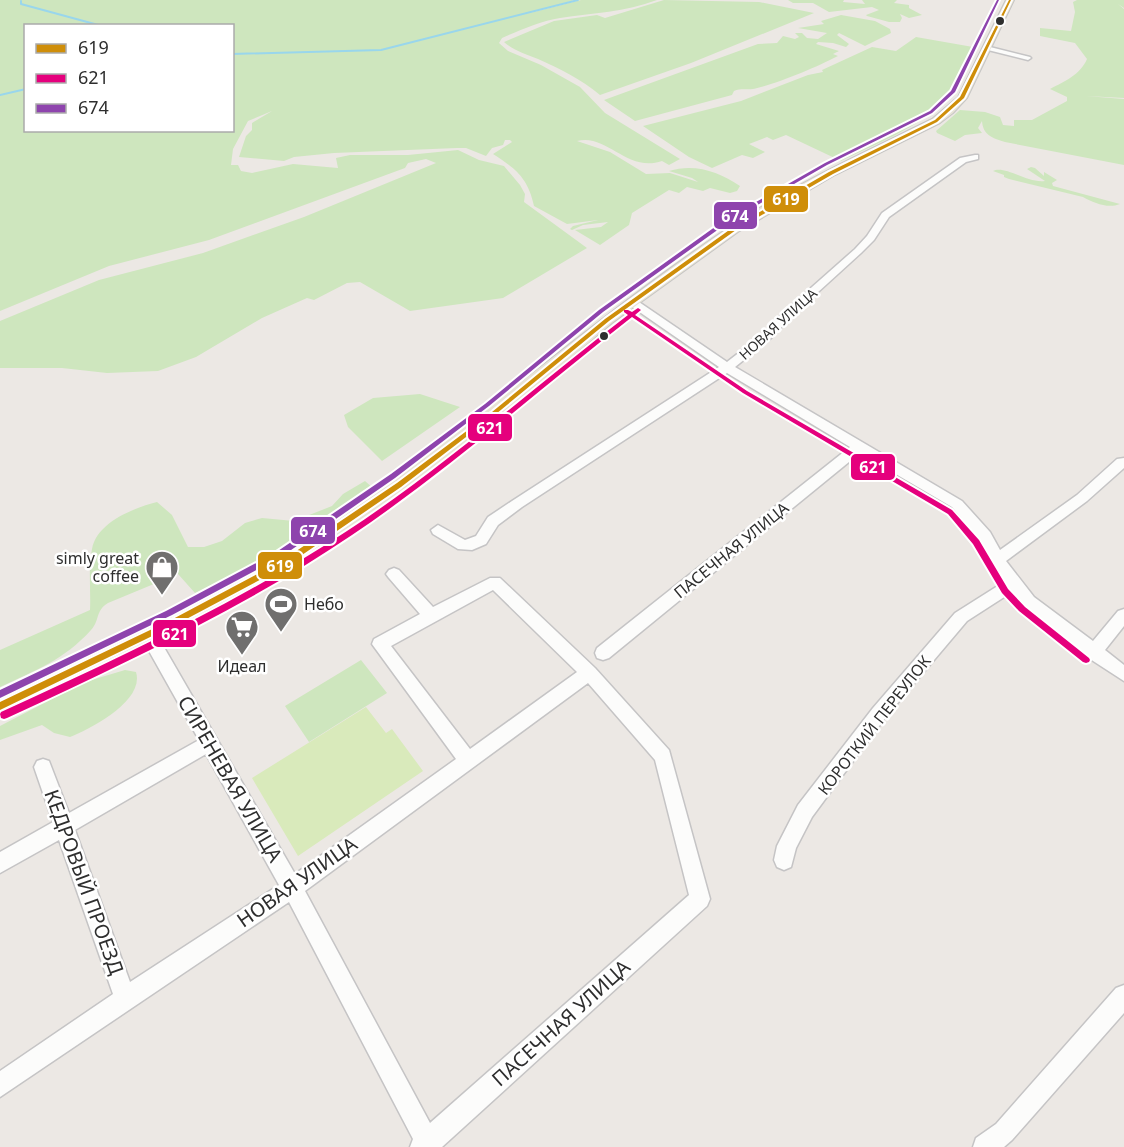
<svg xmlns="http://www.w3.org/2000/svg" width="1124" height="1147" viewBox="0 0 1124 1147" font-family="'Noto Sans',sans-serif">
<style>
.green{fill:#cee6be;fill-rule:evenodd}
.pitch{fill:#d9eabb}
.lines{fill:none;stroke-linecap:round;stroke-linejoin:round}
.stream{stroke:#99d6ec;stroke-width:2}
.minor-casing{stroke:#c5c4c5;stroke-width:3}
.major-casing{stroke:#c6c5c4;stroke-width:2}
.minor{fill:#fcfcfb;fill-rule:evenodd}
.major{fill:#e8e4d6;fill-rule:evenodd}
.bus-1-casing{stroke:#fff;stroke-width:4}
.bus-2-casing{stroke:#fff;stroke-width:4}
.bus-3-casing{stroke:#fff;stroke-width:4}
.bus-1{fill:#cf8e09;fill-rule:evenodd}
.bus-2{fill:#e5007d;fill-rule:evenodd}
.bus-3{fill:#8e44ad;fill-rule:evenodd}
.bus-dot{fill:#2e2e2e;stroke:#fff;stroke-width:2}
.labels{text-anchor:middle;stroke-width:5;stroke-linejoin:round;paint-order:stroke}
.far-street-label{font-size:14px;fill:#2e2e2e;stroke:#fff}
.street-label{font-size:16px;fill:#2e2e2e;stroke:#fff}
.poi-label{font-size:16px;fill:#2e2e2e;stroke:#fff;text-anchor:end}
.near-street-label{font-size:20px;fill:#2e2e2e;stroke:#fff}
.line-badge{stroke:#fff;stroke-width:2}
.badge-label{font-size:16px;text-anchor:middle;font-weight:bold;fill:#fff}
</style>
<rect width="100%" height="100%" fill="#ece8e4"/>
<path class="green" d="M0 0H575L526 14 581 0H657C625 12 593 13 560 18 541 21 520 30 502 38L499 43 508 51 541 65 580 87 605 113 680 159 669 165 662 161C627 173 607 133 577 141L610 152 646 174 670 173 698 182 692 178 669 171C695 163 719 172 740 186L737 191 730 193 710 188 703 191 687 187 679 193 669 190 632 213 629 225 600 245 575 230 601 227 608 222 583 225 572 230 570 229 573 226 598 220 567 224 534 206C528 178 516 169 493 154L512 142 510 140H505L503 145 492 148 486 156 466 148H457L334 153 294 157 284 161 239 157 246 136 252 130V123L272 111 248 121 233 149 231 165H238L241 171 252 173 293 164 338 168 336 158 350 155H408L458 150 479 160 504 166 520 185 525 194 524 202 587 248 503 298 410 311 360 282 347 283 314 300 307 298 262 318 196 357 158 371 107 373 62 368H0V321L99 280 203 253 304 217 436 163 426 159 408 163 405 168 209 240 109 266 0 311ZM26 26H232V130H26Z
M664 0 759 2 814 13 691 63 600 95C581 79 560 69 538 59 526 54 514 51 504 42L554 21 597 15 605 18Z
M788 0H844L843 2 865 4 862 0H897L894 3 909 5V8L922 15 909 18 900 14 902 18 900 22H889L867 16 866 15 879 10 872 7 829 12 813 3H793Z
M1077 0H1124V8L1118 4 1124 9V98L1086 96 1124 99V165L1005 142C992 138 983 135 982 121L978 128 982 133 965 135 955 141 937 133 936 131 960 110 985 112 1000 117 1003 125 1014 126V120H1032L1067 101V97L1050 89C1065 81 1080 75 1087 59L1075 43 1040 36V28L1071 31 1075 12 1073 2Z
M841 15 875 21 890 29 891 33 865 46 839 33 837 35 849 44 846 47 833 43 818 42 816 44 839 51 833 54 838 56C817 67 774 85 753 89 746 90 741 88 734 91L732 95 635 121 604 100 758 44 777 43 783 36 795 39 799 37 795 33H802L807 38 818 39 827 33 798 28 824 24 821 21Z
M916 37 973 47C965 65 959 85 945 100 921 127 873 145 841 161L786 135 773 140 767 137 749 144 765 152 753 158 742 155 712 168 689 157 643 126 741 101 808 75 823 72 822 70 872 47 896 51Z
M1031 167 1035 168 1044 176V172L1057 180 1052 183 1053 186 1120 204C1108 209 1094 203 1083 197L1009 179 1004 177V175L993 171C1005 165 1029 184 1045 181L1027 169Z
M420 394 460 407 382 461 348 427 344 415 373 398Z
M365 481 373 488 364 496C310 533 255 565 195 593L178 574 108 603C95 611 100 620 91 630 64 660 36 670 0 687V650L90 610C91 591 88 568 92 549 97 522 134 508 157 502L172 515 188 547H204L222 541 245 523 262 518 294 521 332 506 343 494Z
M361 660 387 693 309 742 285 706Z
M125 670 136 672C145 701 90 729 70 737L54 733 42 725 0 740V726L85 682Z"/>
<path class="pitch" d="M366 707 386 733 392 729 423 771 298 856 252 778Z"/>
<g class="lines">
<path class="stream" d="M21 1V4L102 26
M232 54 381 50 578 0
M0 95 26 89"/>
<g class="minor-casing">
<path id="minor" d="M986 46 1030 57 1031 58 1028 60 984 49Z
M975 155H978V159L966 162 889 217 874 240 861 253 794 314 771 338 735 367 962 501 990 532 1000 550 1077 495 1117 459 1124 458V468L1087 501 1006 561 1034 597 1093 641 1118 611 1124 609V626L1105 650 1124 665V681L1087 657 1024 605 1012 592 967 621 885 718 812 817 796 848 791 867 784 870 777 867 774 860 777 846 798 805 873 708 955 613 1004 582 979 539 952 507 860 453 609 658 603 660 597 658 595 653 597 648 850 447 727 373 522 507 498 525 486 544 472 550 458 549 433 534 431 530 438 525 465 540 476 536 488 517 512 501 719 367 628 304V300H636L727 362 763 334 786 310 855 249 867 236 882 213 960 158Z
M394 568 399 570 433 607 490 578H500L595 668 669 750 710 899 707 906 442 1147H410L413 1139 289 902 0 1097V1071L113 994 59 840 0 873V852L53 822 34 767 37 761 43 759 49 761 69 813 199 740 140 635 142 630 148 628 154 630 295 874 456 759 372 644 374 639 420 614 389 578 386 574 389 570ZM493 590 577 672 470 749 391 646ZM588 683 655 760 689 895 430 1123 305 891ZM206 754 279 885 130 982 75 830Z
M1124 985V1013L1012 1140 1004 1147H973L976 1138 996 1124 1116 988Z"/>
</g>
<g class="major-casing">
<path id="major" d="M1006 0H1014L967 98 953 113 940 123 835 175 738 232 612 323 500 417 405 489 290 569 181 628 0 716V695C72 661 144 628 214 591 235 580 257 570 277 558 437 460 573 332 728 228 792 185 863 153 932 119L958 97Z"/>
</g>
<use href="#minor" class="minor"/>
<use href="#major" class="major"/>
<g class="bus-1-casing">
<path id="bus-1" d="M1009 0H1011L964 98 937 122 833 174 736 230 609 321 496 414 401 487 286 566 177 624 0 710V702L171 620 280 562 397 483 492 412 605 319 732 228 829 172 935 120 960 97Z"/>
</g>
<g class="bus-2-casing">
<path id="bus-2" d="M638 308 641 310 635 315 747 391 952 510 979 540 1008 589 1025 607 1089 658 1090 660 1089 662 1086 663 1083 662 1019 611 1002 593 973 544 948 514 743 393 632 317C538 390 450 469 352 535 244 608 125 663 7 718L4 719 1 718 0 714 1 712C119 658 238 603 347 531 446 466 534 387 628 315L624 312V310H628L632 312Z"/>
</g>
<g class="bus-3-casing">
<path id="bus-3" d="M997 0H999L955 92 932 113 827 165 730 221 603 312 489 406 395 478 281 557 172 615 0 698V690L166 611 275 553 391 474 485 404 599 310 726 219 825 163 930 111 951 91Z"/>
</g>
<use href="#bus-1" class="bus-1"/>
<use href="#bus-2" class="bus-2"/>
<use href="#bus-3" class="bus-3"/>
</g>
<defs>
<g id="shop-pin" transform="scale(1.725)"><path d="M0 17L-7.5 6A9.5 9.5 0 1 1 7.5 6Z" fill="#706f6e" stroke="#fff"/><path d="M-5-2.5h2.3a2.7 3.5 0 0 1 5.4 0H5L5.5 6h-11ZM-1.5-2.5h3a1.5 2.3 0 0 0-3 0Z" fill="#fff"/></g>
<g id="stadium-pin" transform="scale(1.725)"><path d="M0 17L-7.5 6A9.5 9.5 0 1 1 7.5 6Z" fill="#706f6e" stroke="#fff"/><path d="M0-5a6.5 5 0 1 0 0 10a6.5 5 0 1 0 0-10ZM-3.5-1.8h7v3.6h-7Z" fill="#fff"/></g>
<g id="supermarket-pin" transform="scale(1.725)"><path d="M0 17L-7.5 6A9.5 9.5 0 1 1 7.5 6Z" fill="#706f6e" stroke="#fff"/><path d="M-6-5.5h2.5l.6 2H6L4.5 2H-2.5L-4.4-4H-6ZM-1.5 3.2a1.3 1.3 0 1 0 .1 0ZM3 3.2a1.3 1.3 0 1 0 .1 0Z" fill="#fff"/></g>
</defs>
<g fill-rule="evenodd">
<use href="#shop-pin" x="162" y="567"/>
<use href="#stadium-pin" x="281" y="604"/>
<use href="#supermarket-pin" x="242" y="627"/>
</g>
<g class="bus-dot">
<circle cx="1000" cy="21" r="5"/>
<circle cx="604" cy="336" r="5"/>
</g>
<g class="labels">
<g class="far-street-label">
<text transform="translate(778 324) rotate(-42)" y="5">НОВАЯ УЛИЦА</text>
</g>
<g class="street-label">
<text transform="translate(731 550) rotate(-39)" y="6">ПАСЕЧНАЯ УЛИЦА</text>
<text transform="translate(874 725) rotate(-52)" y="6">КОРОТКИЙ ПЕРЕУЛОК</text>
</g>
<g class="poi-label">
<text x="139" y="564">simly great<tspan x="139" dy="18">coffee</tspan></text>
<text x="304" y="610" text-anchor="start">Небо</text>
<text x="242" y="672" text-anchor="middle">Идеал</text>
</g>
<g class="near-street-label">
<text transform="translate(230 779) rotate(60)" y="7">СИРЕНЕВАЯ УЛИЦА</text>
<text transform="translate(84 882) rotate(70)" y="7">КЕДРОВЫЙ ПРОЕЗД</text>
<text transform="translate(297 882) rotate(-35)" y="7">НОВАЯ УЛИЦА</text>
<text transform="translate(561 1023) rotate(-42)" y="7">ПАСЕЧНАЯ УЛИЦА</text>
</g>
</g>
<g class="line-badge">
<rect x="763" y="185" width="46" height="28" rx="6" fill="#cf8e09"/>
<rect x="713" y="201" width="45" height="29" rx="6" fill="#8e44ad"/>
<rect x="467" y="413" width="46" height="29" rx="6" fill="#e5007d"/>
<rect x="850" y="453" width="46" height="28" rx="6" fill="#e5007d"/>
<rect x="290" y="516" width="46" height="29" rx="6" fill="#8e44ad"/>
<rect x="257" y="551" width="46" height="29" rx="6" fill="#cf8e09"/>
<rect x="152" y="619" width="45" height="29" rx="6" fill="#e5007d"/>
</g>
<g class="badge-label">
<text x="786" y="205">619</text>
<text x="735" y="222">674</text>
<text x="490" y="434">621</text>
<text x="873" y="473">621</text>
<text x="313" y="537">674</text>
<text x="280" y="572">619</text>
<text x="175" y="640">621</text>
</g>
<rect x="24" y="24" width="210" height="108" fill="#ffffff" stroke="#ababab" stroke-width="1.5"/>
<rect x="36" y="44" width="30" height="9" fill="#cf8e09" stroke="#ababab" stroke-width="1.5"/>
<text x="78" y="54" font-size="18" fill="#2e2e2e">619</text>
<rect x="36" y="74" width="30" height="9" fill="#e5007d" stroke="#ababab" stroke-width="1.5"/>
<text x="78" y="84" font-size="18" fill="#2e2e2e">621</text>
<rect x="36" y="104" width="30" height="9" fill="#8e44ad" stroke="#ababab" stroke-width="1.5"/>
<text x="78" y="114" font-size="18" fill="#2e2e2e">674</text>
</svg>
